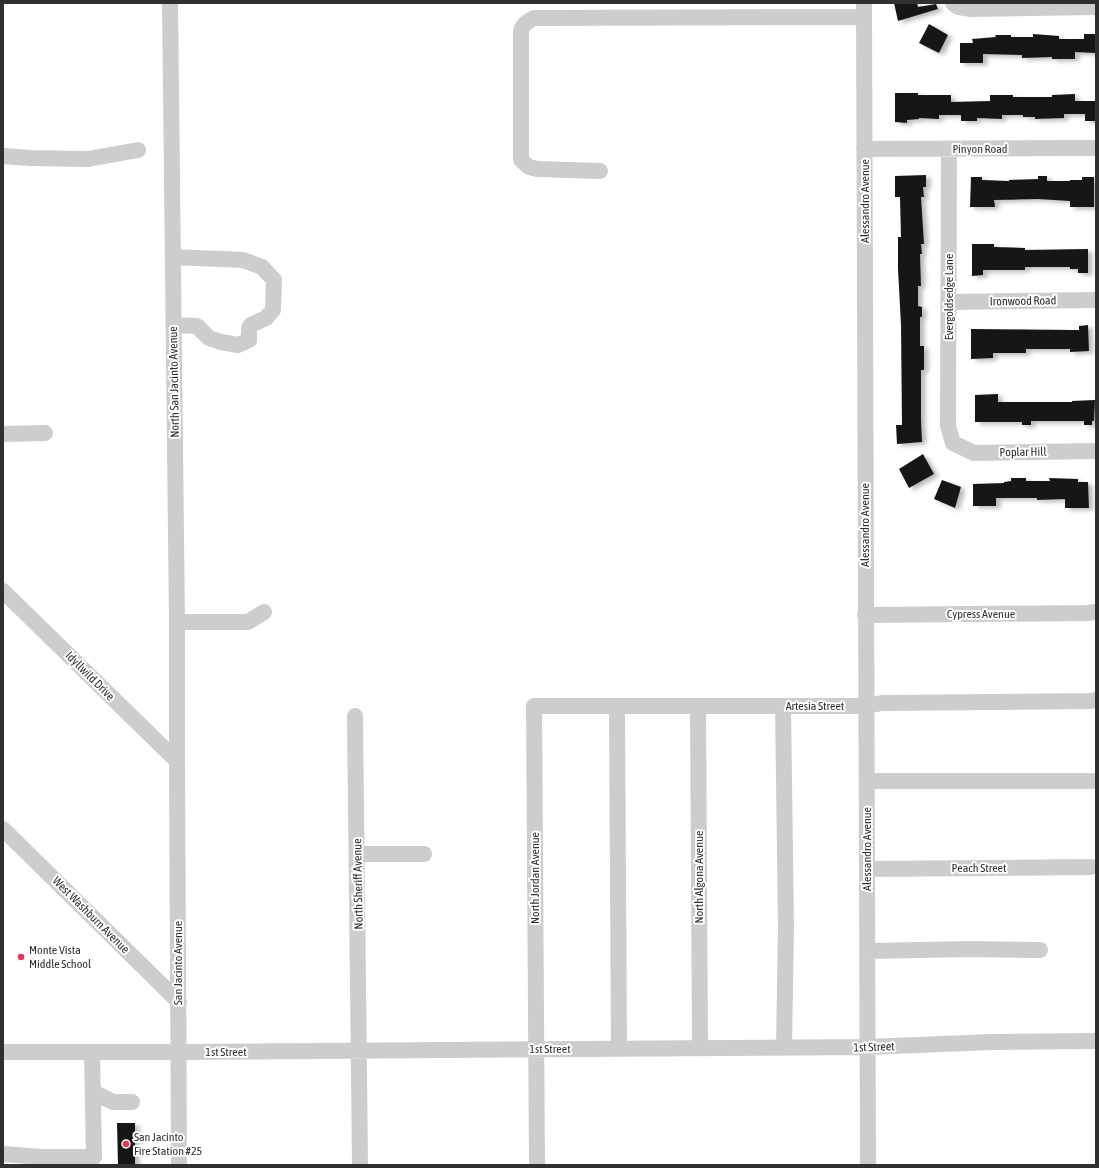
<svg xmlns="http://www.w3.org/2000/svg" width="1099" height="1168" viewBox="0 0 1099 1168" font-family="'Asap Condensed',sans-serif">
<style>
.building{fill:#171717;filter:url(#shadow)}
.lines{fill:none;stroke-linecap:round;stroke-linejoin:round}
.minor{stroke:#cdcdcd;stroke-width:16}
.poi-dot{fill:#e03857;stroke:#fff;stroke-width:1.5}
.labels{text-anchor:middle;stroke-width:4;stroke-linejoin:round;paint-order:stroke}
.street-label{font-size:12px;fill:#303030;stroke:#fff}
.poi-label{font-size:12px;fill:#303030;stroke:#fff;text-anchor:start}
</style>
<defs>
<filter id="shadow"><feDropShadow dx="4.5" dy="2.5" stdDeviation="2" flood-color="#0004"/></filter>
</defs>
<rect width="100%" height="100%" fill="#fff"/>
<path class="building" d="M894 3H917L918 7 936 4 938 9 898 21Z
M929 24 948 35 939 53 919 43Z
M1033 34 1059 36V39H1084V34H1096V53L1075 52V59H1052V57L1022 58V55L983 54V63H960V43H973L972 39 996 37 995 35H1011V37H1033Z
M895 93H918V95H951V102L990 101V95H1013V97H1052V95L1075 94V101H1096V121H1085V114H1064V118L1035 119V117H1023V115H1002V119L977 118V121H961V115H939V119L919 118V119L907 120V123L895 122Z
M926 175V187H923L924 197H921L924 244H921L922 254H920L921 286H918V306L922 307V317H920V346H924V370H921V420L922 442 897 444 896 425H902L901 325 898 269V237H901L900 197H895V176Z
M1038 176H1047V181H1070V180H1082V177H1094V207H1070V201L1038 199 994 200 995 207H970L971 177H982V180L1009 181V180L1038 179Z
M972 244H994V247L1025 248V250L1088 249V273H1078V269H1070V267H1025V270H983V275L972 276Z
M1088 325 1089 351 1070 352V349H1026V353H993V358L971 359V329L1070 330H1079V326Z
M998 394V402H1072V401L1095 400 1094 421H1092V425H1084V421H1031V425H1022V422H975V395Z
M923 454 934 474 909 488 899 469Z
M1011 478H1026V481H1050L1049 478 1078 479V482H1088L1089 508H1065V499L1037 500V498H996V506H973V484L1004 483V482L1011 481Z
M942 480 961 487 955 508 934 499Z
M117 1123H135V1165H118Z"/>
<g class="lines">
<path class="minor" d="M170 3 177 622V761L179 1165
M864 3 868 1165
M953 3 958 7 969 9 1096 7
M864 149 1096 148
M949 149 948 426 953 443 974 453 1096 451
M3 156 31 158 88 159 138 150
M600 171 537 169 529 167 521 160V31C523 24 527 22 534 18L864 17
M173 257 243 260 262 267 274 280 273 310 266 318 251 325 249 328V340L238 345 221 342 209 338 197 326 174 325
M949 302 1096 300
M3 434 45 433
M3 591 177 761
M865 615 1087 613 1096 612
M177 622H248L264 612
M617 706 619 1049
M698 706 700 1048
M783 706 786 926 784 1048
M355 716 360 1165
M867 781H1093
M3 829 179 1002
M357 854H424
M867 869 1091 867
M867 951 970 949 1040 950
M3 1052H179L867 1047 992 1042 1096 1041
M93 1092 113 1102H132
M3 1154 42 1157H94L92 1052
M537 1165 534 706H867L882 703 1090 701 1096 700"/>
</g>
<g class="poi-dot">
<circle cx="21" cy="957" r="4"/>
<circle cx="126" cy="1144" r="4"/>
</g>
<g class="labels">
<g class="street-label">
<text x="980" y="153">Pinyon Road</text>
<text transform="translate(865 201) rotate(-90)" y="4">Alessandro Avenue</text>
<text transform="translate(949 297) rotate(-90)" y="4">Evergoldsedge Lane</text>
<text transform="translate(1023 301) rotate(-1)" y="4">Ironwood Road</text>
<text transform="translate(174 382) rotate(-91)" y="4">North San Jacinto Avenue</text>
<text transform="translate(1023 452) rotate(-1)" y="4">Poplar Hill</text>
<text transform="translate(865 525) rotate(-90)" y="4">Alessandro Avenue</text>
<text x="981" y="618">Cypress Avenue</text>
<text transform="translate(90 676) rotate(45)" y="4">Idyllwild Drive</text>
<text x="815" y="710">Artesia Street</text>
<text transform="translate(867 849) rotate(-90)" y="4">Alessandro Avenue</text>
<text x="979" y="872">Peach Street</text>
<text transform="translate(699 877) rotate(-90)" y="4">North Algona Avenue</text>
<text transform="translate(535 878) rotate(-90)" y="4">North Jordan Avenue</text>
<text transform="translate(358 884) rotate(-91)" y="4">North Sheriff Avenue</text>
<text transform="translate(91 915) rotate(45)" y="4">West Washburn Avenue</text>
<text transform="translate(178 963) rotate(-90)" y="4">San Jacinto Avenue</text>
<text transform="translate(874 1047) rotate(-2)" y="4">1st Street</text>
<text x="550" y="1053">1st Street</text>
<text x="226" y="1056">1st Street</text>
</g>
<g class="poi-label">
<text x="29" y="954">Monte Vista<tspan x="29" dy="14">Middle School</tspan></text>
<text x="134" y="1141">San Jacinto<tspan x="134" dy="14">Fire Station #25</tspan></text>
</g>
</g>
<rect width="1099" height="1168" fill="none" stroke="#303030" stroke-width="8"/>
</svg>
